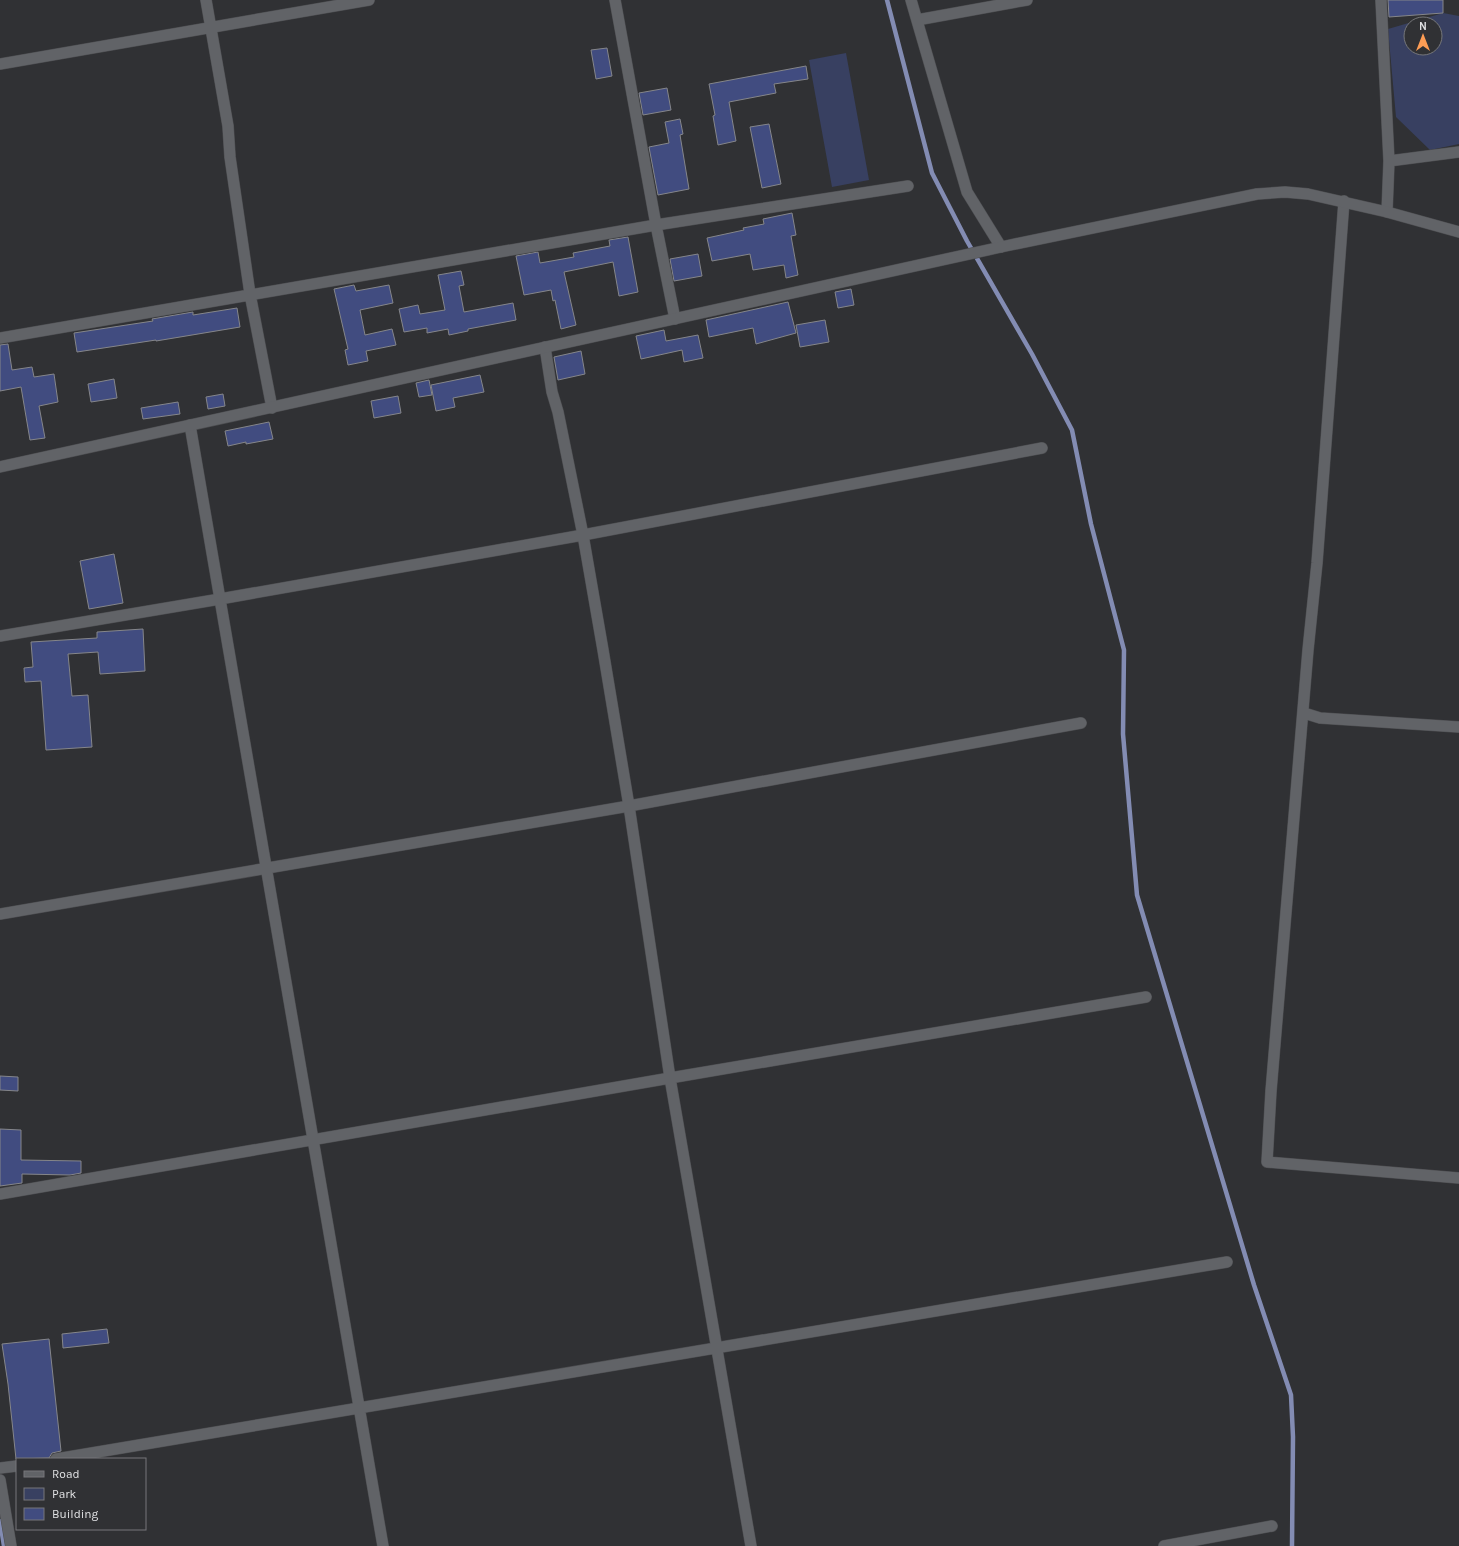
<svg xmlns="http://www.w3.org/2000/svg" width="1459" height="1546" viewBox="0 0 1459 1546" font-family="Karla,sans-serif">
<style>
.green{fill:#384061;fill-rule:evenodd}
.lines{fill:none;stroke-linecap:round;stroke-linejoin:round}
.stream{stroke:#838cb3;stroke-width:4.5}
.building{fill:#414c80;stroke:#85868a}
.minor-casing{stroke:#4c4d50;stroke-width:12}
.tertiary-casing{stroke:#4c4d50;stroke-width:12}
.minor{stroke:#616367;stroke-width:11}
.tertiary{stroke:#616367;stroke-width:11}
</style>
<rect width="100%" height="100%" fill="#303134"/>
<path class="green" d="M1443 13 1459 16V144L1430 150 1396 117 1388 29ZM1411 24H1435V48H1411Z
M846 53 869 180 832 187 809 60Z"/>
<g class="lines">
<path class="stream" d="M887 0 932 173 967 241 1032 354 1072 430 1091 524 1124 650 1123 734 1137 895 1254 1285 1291 1395 1293 1437 1292 1546
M0 1521 4 1546"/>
</g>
<path class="building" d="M1388 0H1443V13L1389 17Z
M607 48 612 76 596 79 591 50Z
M806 66 808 79 774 84 776 93 729 102 736 141 718 145 713 116 715 115 709 84Z
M667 88 671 110 643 115 639 93Z
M680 119 683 134 680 135 689 189 658 195 649 147 669 143 665 122Z
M769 124 781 184 762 188 750 127Z
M792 213 796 235 791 236 798 275 786 278 784 265 753 270 750 254 712 261 707 238 744 230 743 228 764 224 763 219Z
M628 237 638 292 619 296 613 262 564 272 576 325 561 329 555 300 553 301 551 290 524 295 516 256 538 252 540 263 574 257 573 253 610 246 609 240Z
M698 254 702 276 674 281 670 259Z
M461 271 464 285 459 286 464 312 513 303 516 320 468 329V331L449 335 448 329 427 333V328L404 332 399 309 418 305 420 314 445 310 438 275Z
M354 285 356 291 389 285 393 303 360 310 365 335 392 329 396 345 366 351 368 361 348 365 345 350 348 349 334 289Z
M851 289 854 305 838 308 835 292Z
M788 302 796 333 756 344 753 328 709 337 706 320Z
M237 308 240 327 156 341V340L77 352 74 333 153 321 152 319 193 312V315Z
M825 320 829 342 800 347 796 325Z
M664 330 666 341 698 335 703 358 684 362 682 350 641 359 636 336Z
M8 344 12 370 32 367 34 377 54 374 58 402 39 406 45 438 30 440 21 387 0 391V345Z
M581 351 585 374 558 380 554 357Z
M480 375 484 392 453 398 455 407 436 411 431 385Z
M114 379 117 398 91 402 88 384Z
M429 380 432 395 419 397 416 383Z
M223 394 225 406 208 409 206 397Z
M398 396 401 413 374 418 371 401Z
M178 402 180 414 143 419 141 408Z
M269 422 273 439 246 444V442L228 446 225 431Z
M114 554 123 603 89 609 80 561Z
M143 629 145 671 100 674 98 652 68 654 72 696 88 695 92 747 46 750 41 681 25 682 24 668 33 667 31 642 97 638V632Z
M0 1076 18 1077V1091L0 1090Z
M0 1129 21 1130V1160L81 1161V1173L70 1175 22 1174V1183L0 1186Z
M107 1329 109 1343 63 1348 62 1334Z
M49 1339 61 1451 52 1453 49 1458 16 1459 8 1384 2 1344Z"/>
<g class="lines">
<g class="minor-casing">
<path id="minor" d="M206 0 228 126 230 157 250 294 272 408
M615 0 656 225 675 319
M911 0 967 192 1001 247
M1381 0 1389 161 1387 212
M917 20 1027 0
M0 64 369 0
M1389 161 1459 152
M1344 201 1317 563 1308 650 1271 1091 1267 1162 1459 1178
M0 338 656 225 908 186
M545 347 552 392 558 412 583 535 603 650 629 806 670 1078 751 1546
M190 425 383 1546
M0 636 220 599 583 535 1042 448
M1304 713 1320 718 1459 727
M0 914 629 806 1081 723
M0 1194 670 1078 1146 997
M56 1459 1227 1262
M0 1468 17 1466
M0 1480 11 1546
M1164 1546 1272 1526"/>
</g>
<g class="tertiary-casing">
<path id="tertiary" d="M0 467 1001 247 1257 194 1285 192 1308 194 1387 212 1459 232"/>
</g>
<use href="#minor" class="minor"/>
<use href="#tertiary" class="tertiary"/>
</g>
<rect x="16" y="1458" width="130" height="72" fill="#303134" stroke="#76777a"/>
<rect x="24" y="1471" width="20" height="6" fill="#616367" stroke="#76777a"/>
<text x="52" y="1478" font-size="12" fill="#e0e1e3">Road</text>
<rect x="24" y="1488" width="20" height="12" fill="#384061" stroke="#76777a"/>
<text x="52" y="1498" font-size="12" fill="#e0e1e3">Park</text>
<rect x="24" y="1508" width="20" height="12" fill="#414c80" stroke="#76777a"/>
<text x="52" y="1518" font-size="12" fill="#e0e1e3">Building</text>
<g transform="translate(1423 36)"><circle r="19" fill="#303134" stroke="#76777a"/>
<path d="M0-3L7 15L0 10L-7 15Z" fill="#fd9d55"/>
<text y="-6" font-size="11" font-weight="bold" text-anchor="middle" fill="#e0e1e3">N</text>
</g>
</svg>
